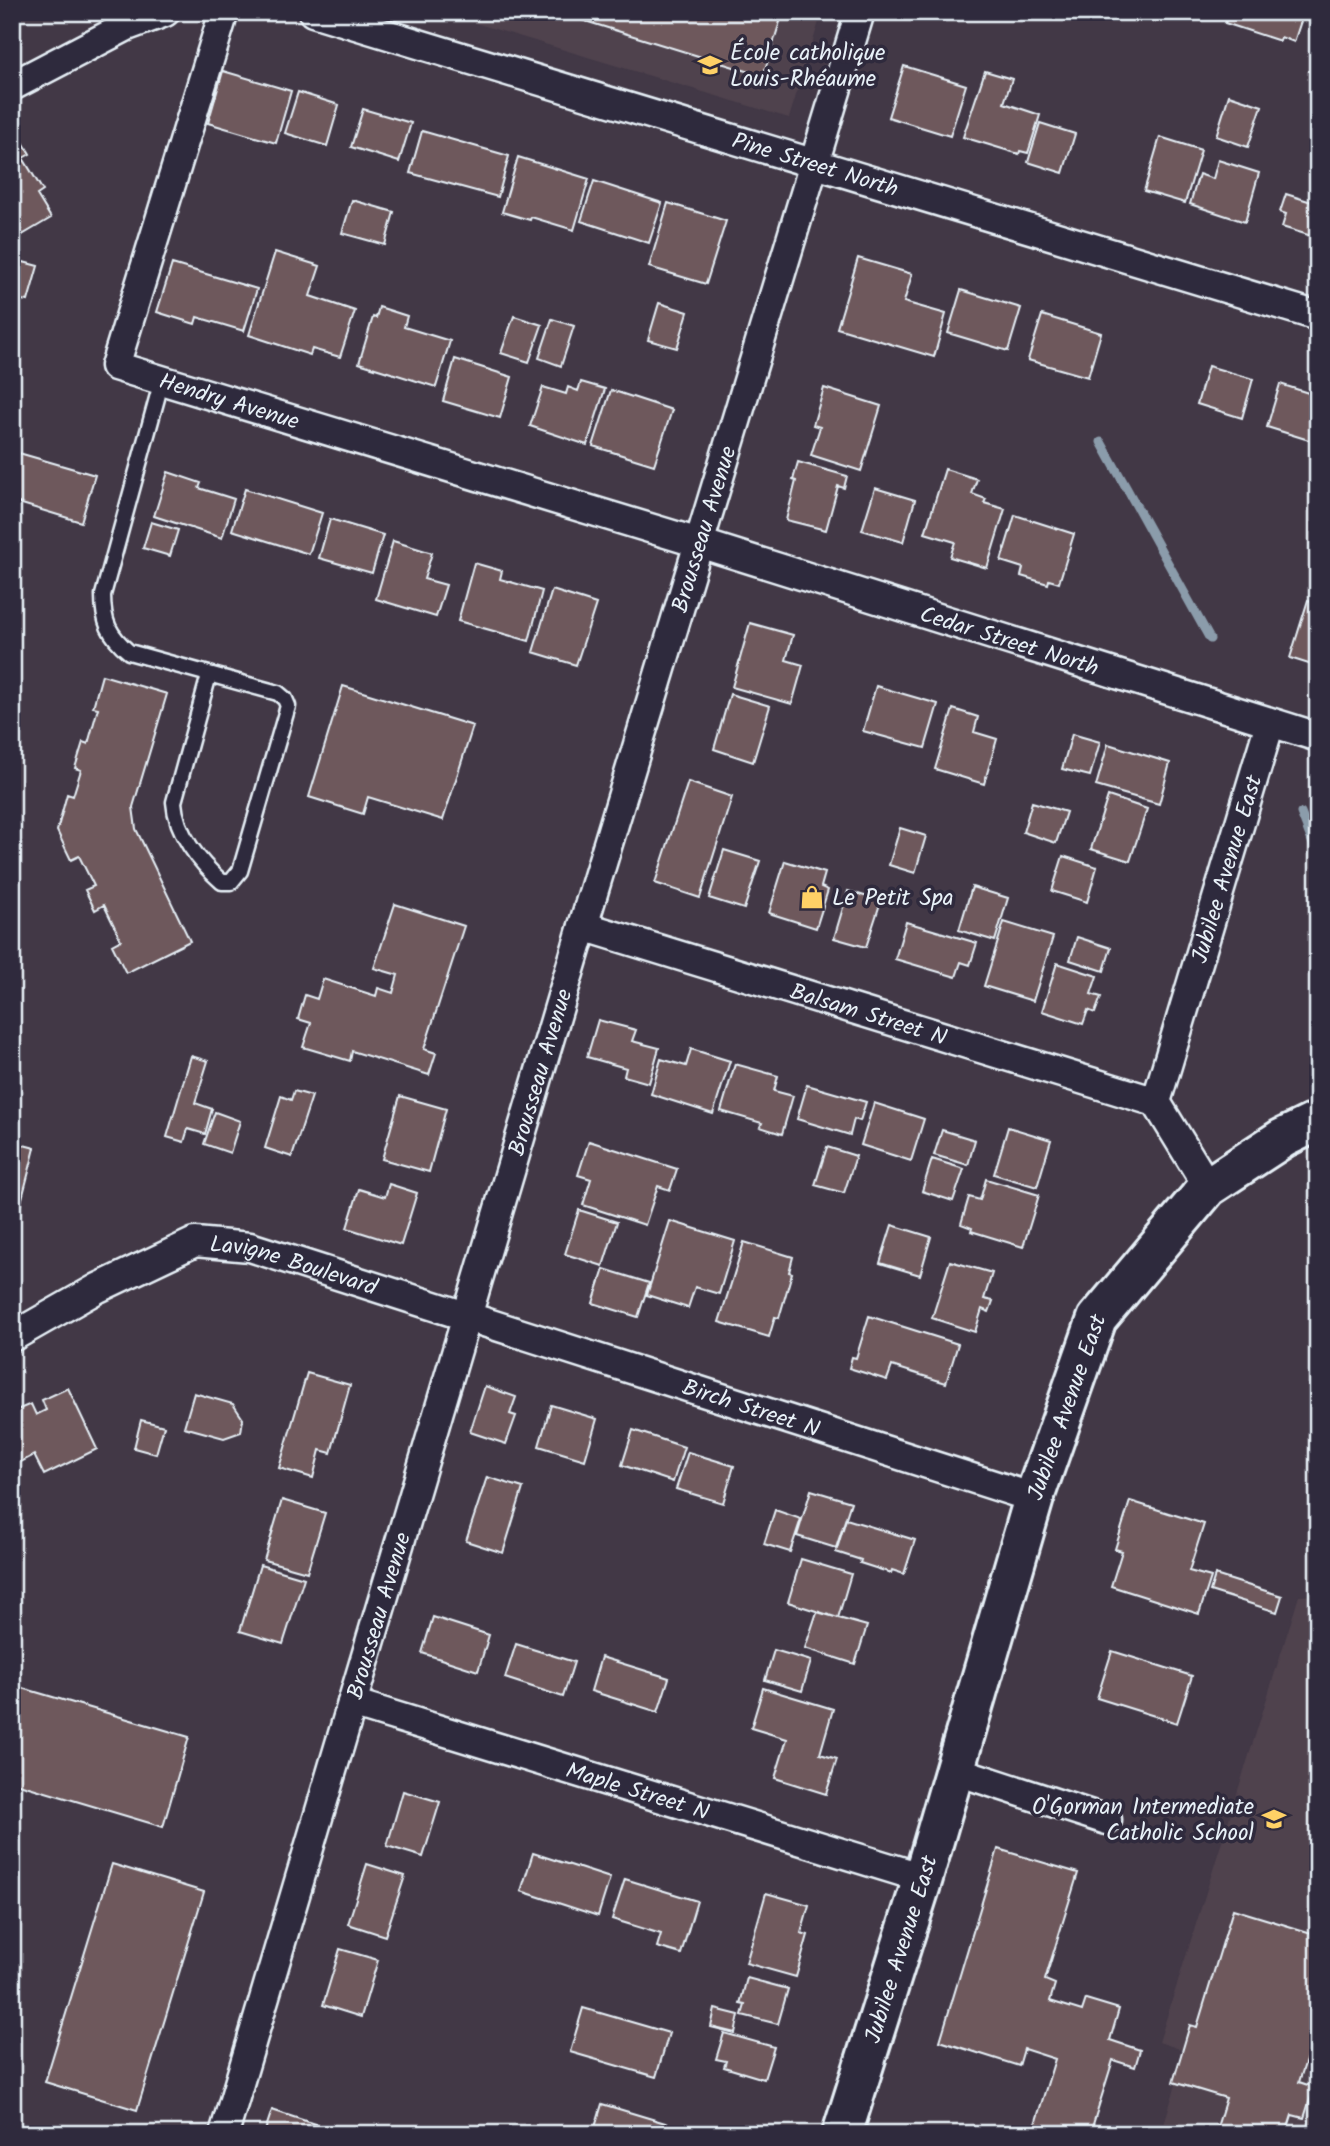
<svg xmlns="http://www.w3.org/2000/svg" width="1330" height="2146" viewBox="0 0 1330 2146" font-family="Kalam,sans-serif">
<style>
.built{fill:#4f424d}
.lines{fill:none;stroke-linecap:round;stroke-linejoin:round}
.stream{stroke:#8b9cab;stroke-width:9}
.building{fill:#6e595c;stroke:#e8f1f8;stroke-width:2}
.lane-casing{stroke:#e8f1f8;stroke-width:19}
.street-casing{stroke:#e8f1f8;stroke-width:33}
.secondary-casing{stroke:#e8f1f8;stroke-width:44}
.lane{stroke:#2f2a3d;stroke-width:14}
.street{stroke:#2f2a3d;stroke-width:28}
.secondary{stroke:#2f2a3d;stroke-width:38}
.labels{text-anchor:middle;stroke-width:7;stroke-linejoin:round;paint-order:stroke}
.poi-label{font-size:23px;fill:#e8f1f8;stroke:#2f2a3d;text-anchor:start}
.street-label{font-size:23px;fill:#e8f1f8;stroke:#2f2a3d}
</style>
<rect width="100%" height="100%" fill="#423846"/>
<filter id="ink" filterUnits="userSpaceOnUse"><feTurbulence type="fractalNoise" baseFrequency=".0143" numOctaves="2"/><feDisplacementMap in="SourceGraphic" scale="14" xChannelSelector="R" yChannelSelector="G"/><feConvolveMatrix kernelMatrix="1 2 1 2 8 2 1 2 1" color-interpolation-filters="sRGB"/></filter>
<g filter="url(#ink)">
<path class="built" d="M439 12H822L789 118Z
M1318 1595V2134H1161L1186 2051 1159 2042 1299 1596Z"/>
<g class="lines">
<path class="stream" d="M1101 442 1210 639
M1301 813 1318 857"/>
</g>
<path class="building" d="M556 12H783L763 76Z
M1229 12H1304L1294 42 1281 37 1280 41 1225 23Z
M1316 12H1318V26L1312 24Z
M904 66 966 85 950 136 888 117Z
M223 71 291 91 276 143 208 123Z
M985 71 1012 79 1004 103 1040 115 1028 153 1020 151 1019 154 963 137Z
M298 92 339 105 327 146 285 133Z
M1229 95 1262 106 1248 147 1216 136Z
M363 109 411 123 399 162 351 147Z
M1040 123 1075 134 1063 173 1028 162Z
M422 131 509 156 498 197 410 173Z
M17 132 30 154 23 158 43 191 37 195 51 218 12 241V135Z
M1160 137 1201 150 1185 203 1144 191Z
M518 157 589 179 574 230 531 217 530 220 502 212Z
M1218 160 1259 173 1245 222 1190 204 1199 174 1213 179Z
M594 181 662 203 649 243 581 221Z
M1286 194 1318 204V238L1282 227 1286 214 1280 212Z
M352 200 394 212 385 245 342 233Z
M668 203 726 221 706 284 649 267Z
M275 252 320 266 310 296 355 311 340 357 312 349 310 355 249 335Z
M858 258 912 274 904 302 946 314 934 357 837 328Z
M12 259 38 266 28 301 22 300 19 308 12 306Z
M172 264 257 289 244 331 197 317 195 324 157 312Z
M961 290 1021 308 1008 351 948 333Z
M659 303 688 312 677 348 648 340Z
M379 307 407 316 404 327 450 341 436 387 359 363 373 317 376 318Z
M1042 315 1101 333 1088 377 1028 360Z
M514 316 542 325 529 362 501 353Z
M552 319 574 326 561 366 539 358Z
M455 359 512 377 500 418 443 401Z
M1208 366 1253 379 1242 418 1197 404Z
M581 382 605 389 587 445 530 426 543 387 566 394 568 387 578 391Z
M1280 384 1318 396V439L1313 438 1312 441 1267 427Z
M824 388 881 406 861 471 811 455 820 427 813 425Z
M611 390 672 410 654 465 593 446Z
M12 451 95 475 81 522 12 501Z
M798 462 847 476 844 488 838 486 826 530 786 520 796 481 793 480Z
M945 469 977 479 972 494 986 499 984 503 1005 509 987 568 950 557 955 542 925 533Z
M168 472 201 483 199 488 234 499 222 538 154 516Z
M875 488 915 500 903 542 862 530Z
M245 489 322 513 309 554 232 530Z
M1015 515 1074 534 1059 583 1049 580 1048 584 1021 576 1023 568 1001 561Z
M330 519 383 535 372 573 319 558Z
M151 522 178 530 170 556 143 548Z
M393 541 432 553 424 579 446 585 436 617 376 599Z
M474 563 502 571 500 579 542 591 529 641 458 621Z
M552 590 596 604 576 665 533 652Z
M1308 600 1318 603V667L1290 658Z
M750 623 793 635 786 660 803 665 792 704 732 687Z
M102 675 167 694 133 807 136 829 190 941 126 973 112 945 121 940 104 905 95 910 85 890 94 886 79 856 71 860 57 831 67 794 73 796 81 770 75 768 83 742 88 744 98 708 93 707Z
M343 686 473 726 443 820 368 797 363 814 309 797Z
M876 686 938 704 925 748 863 731Z
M730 694 770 706 753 762 714 749Z
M953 709 978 717 974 732 997 739 984 784 935 769Z
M1072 734 1100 742 1090 776 1062 769Z
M1108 744 1170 763 1159 804 1096 786Z
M688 782 732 797 700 898 655 883Z
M1108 796 1147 809 1130 861 1091 849Z
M1032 802 1066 812 1056 843 1023 832Z
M900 828 926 836 915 873 889 865Z
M724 850 760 861 744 909 709 898Z
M1063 856 1097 867 1087 902 1052 891Z
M785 861 825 873 821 887 828 890 816 928 769 913Z
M972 887 1008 898 995 941 959 930Z
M848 891 881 901 866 947 834 938Z
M395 904 464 926 424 1049 436 1053 429 1075 352 1051 350 1061 303 1047 311 1023 298 1019 305 995 317 999 323 979 376 996 378 988 393 993 398 975 374 968Z
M906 922 977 943 970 965 961 962 956 977 895 959Z
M1004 922 1053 937 1033 1001 984 986Z
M1077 937 1111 948 1104 971 1070 960Z
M1057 963 1097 976 1091 994 1101 997 1095 1013 1088 1010 1083 1024 1042 1011Z
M598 1020 636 1030 632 1041 659 1048 649 1083 624 1076 626 1068 587 1057Z
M691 1049 730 1061 713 1114 651 1094 661 1059 686 1066Z
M191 1056 208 1061 195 1103 212 1109 205 1134 188 1129 184 1142 167 1137Z
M735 1064 778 1076 774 1091 793 1096 782 1134 760 1127 762 1123 721 1111Z
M807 1085 866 1102 860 1121 854 1119 850 1135 797 1119Z
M294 1091 312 1096 292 1157 265 1148 281 1096 291 1100Z
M400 1096 446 1109 429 1172 382 1159Z
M874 1103 924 1119 911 1161 861 1145Z
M215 1112 240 1121 230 1153 204 1144Z
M1008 1127 1051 1140 1037 1187 994 1174Z
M942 1130 975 1140 968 1165 934 1155Z
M589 1141 677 1169 670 1190 658 1186 645 1225 583 1205 591 1179 578 1175Z
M12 1142 35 1148 17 1218 12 1217Z
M827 1147 856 1156 844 1193 815 1185Z
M932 1159 964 1169 953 1201 922 1191Z
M986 1179 1039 1195 1023 1247 971 1231 972 1228 961 1224 969 1197 980 1200Z
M389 1184 417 1193 401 1245 347 1228 359 1189 385 1197Z
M579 1210 617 1222 603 1266 565 1254Z
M670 1221 735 1241 719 1294 695 1287 688 1308 647 1295Z
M892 1225 931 1237 920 1275 880 1263Z
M744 1242 793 1257 789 1272 792 1273 779 1318 775 1317 769 1337 719 1322Z
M950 1261 992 1273 984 1299 993 1301 989 1312 982 1309 975 1332 932 1318Z
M604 1269 649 1283 638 1317 593 1303Z
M869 1316 958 1344 946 1383 892 1366 887 1380 849 1368 852 1357 856 1358Z
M307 1373 350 1385 331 1453 320 1450 313 1478 279 1468Z
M485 1386 516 1397 510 1414 516 1416 506 1444 470 1432Z
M68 1388 97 1449 44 1475 34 1455 19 1463 12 1449V1412L31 1404 36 1415 46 1410 42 1400Z
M194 1393 233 1404 243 1419 241 1432 224 1438 184 1427Z
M551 1405 597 1419 585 1460 539 1446Z
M141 1420 164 1426 156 1454 134 1448Z
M633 1430 684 1447 673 1482 622 1465Z
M688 1452 734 1466 723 1503 676 1489Z
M487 1477 523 1488 503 1553 466 1541Z
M811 1490 851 1502 836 1548 797 1536Z
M282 1500 325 1513 307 1572 264 1560Z
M1130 1501 1204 1524 1189 1571 1211 1577 1199 1614 1111 1586 1122 1551 1115 1549Z
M775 1510 801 1519 790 1552 764 1544Z
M846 1519 915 1540 904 1574 892 1570 891 1573 860 1563 861 1560 836 1552Z
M801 1559 851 1574 838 1618 788 1602Z
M260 1565 304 1578 283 1644 240 1631Z
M1215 1575 1282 1596 1277 1612 1210 1591Z
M817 1612 867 1626 855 1664 805 1648Z
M433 1617 489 1635 478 1671 422 1653Z
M516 1644 574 1662 563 1697 505 1678Z
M774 1650 811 1661 802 1691 765 1680Z
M1112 1651 1192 1676 1177 1723 1097 1698Z
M601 1657 669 1678 658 1712 591 1691Z
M12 1685 189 1737 163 1827 12 1782Z
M763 1688 833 1709 820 1754 837 1759 826 1794 775 1778 787 1739 751 1728Z
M403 1791 440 1802 423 1857 387 1846Z
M998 1849 1078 1873 1045 1980 1055 1984 1050 2001 1082 2011 1086 1999 1119 2009 1110 2040 1140 2050 1135 2067 1113 2060 1090 2134H1032L1055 2059 1024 2049 1019 2066 940 2041Z
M533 1853 610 1878 598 1916 521 1891Z
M112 1864 204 1892 137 2110 45 2082Z
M367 1864 405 1876 385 1936 348 1924Z
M625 1879 697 1901 681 1954 657 1947 661 1934 612 1919Z
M766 1893 809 1905 801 1933 808 1935 796 1977 746 1963Z
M1233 1909 1318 1935V2050L1310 2048 1299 2082 1314 2087 1304 2118 1292 2115 1286 2134H1215L1226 2098 1173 2082 1190 2025 1197 2027Z
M340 1949 378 1960 361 2017 323 2005Z
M747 1978 788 1989 778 2024 742 2015 745 2005 740 2004Z
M583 2008 669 2033 656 2077 570 2052Z
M715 2009 739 2015 735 2033 711 2027Z
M724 2033 774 2047 764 2079 724 2067 726 2061 716 2059Z
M602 2104 702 2134H593Z
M272 2110 333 2130 332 2134H264Z"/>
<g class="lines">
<g class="lane-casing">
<path id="lane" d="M162 380 103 595C103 622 109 635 129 652L278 693 285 699 288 706 240 871 231 882H222C199 862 176 833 174 802L209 675"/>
</g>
<g class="street-casing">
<g id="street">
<path id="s1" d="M224 12 115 366 699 543 1318 737"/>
<path id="s2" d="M313 12 1318 316"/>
<path d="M12 86 127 26 165 12"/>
<path id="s3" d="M583 926 1156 1102"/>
<path id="s4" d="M1208 1187 1156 1102 1270 723"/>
<path id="s5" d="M12 1337 98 1288 195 1242 250 1247 1034 1498"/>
<path id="s6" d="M352 1703 923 1878"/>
<path d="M954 1770 1107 1820"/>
<path id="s7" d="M224 2134 583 926 860 12"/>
</g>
</g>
<g class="secondary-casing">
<g id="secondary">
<path id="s8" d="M842 2134 923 1878 1034 1498 1097 1319 1208 1187 1283 1138 1318 1121"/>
</g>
</g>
<use href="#lane" class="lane"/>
<use href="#street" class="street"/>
<use href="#secondary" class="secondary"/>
</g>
</g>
<defs>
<g id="school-bare" transform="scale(1.89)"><path d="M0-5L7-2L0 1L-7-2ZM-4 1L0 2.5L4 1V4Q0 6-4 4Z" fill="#ffd166" stroke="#2f2a3d" stroke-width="2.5" paint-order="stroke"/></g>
<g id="shop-bare" transform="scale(1.89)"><path d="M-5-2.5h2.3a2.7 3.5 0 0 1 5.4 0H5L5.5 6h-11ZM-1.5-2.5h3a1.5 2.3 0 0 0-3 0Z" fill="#ffd166" stroke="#2f2a3d" stroke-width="2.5" paint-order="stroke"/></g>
</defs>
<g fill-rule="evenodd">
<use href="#school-bare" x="710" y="65"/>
<use href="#shop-bare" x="812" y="897"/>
<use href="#school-bare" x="1274" y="1819"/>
</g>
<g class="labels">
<g class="poi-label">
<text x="730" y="60">École catholique<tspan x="730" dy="26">Louis-Rhéaume</tspan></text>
<text x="832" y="905">Le Petit Spa</text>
<text x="1254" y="1814" text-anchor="end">O'Gorman Intermediate<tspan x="1254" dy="26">Catholic School</tspan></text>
</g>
<g class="street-label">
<text dy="8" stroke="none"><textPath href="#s2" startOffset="525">Pine Street North</textPath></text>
<text dy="8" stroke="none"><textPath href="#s1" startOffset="490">Hendry Avenue</textPath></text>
<text dy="8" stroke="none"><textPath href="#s7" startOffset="1675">Brousseau Avenue</textPath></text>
<text dy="8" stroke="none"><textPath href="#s1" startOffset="1306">Cedar Street North</textPath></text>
<text dy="8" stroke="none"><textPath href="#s4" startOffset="343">Jubilee Avenue East</textPath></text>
<text dy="8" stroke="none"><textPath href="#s3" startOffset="299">Balsam Street N</textPath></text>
<text dy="8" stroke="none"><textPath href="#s7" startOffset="1108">Brousseau Avenue</textPath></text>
<text dy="8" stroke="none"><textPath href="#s5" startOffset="308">Lavigne Boulevard</textPath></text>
<text dy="8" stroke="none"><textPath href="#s5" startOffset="788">Birch Street N</textPath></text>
<text dy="8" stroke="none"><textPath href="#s8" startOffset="761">Jubilee Avenue East</textPath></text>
<text dy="8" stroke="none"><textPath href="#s7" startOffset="541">Brousseau Avenue</textPath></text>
<text dy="8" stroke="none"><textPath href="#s6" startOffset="299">Maple Street N</textPath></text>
<text dy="8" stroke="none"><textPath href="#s8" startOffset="194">Jubilee Avenue East</textPath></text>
</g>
</g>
<rect width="1330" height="2146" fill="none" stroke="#2f2a3d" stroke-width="42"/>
<rect x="21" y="21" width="1288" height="2104" fill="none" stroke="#e8f1f8" stroke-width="2.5" filter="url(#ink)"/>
</svg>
